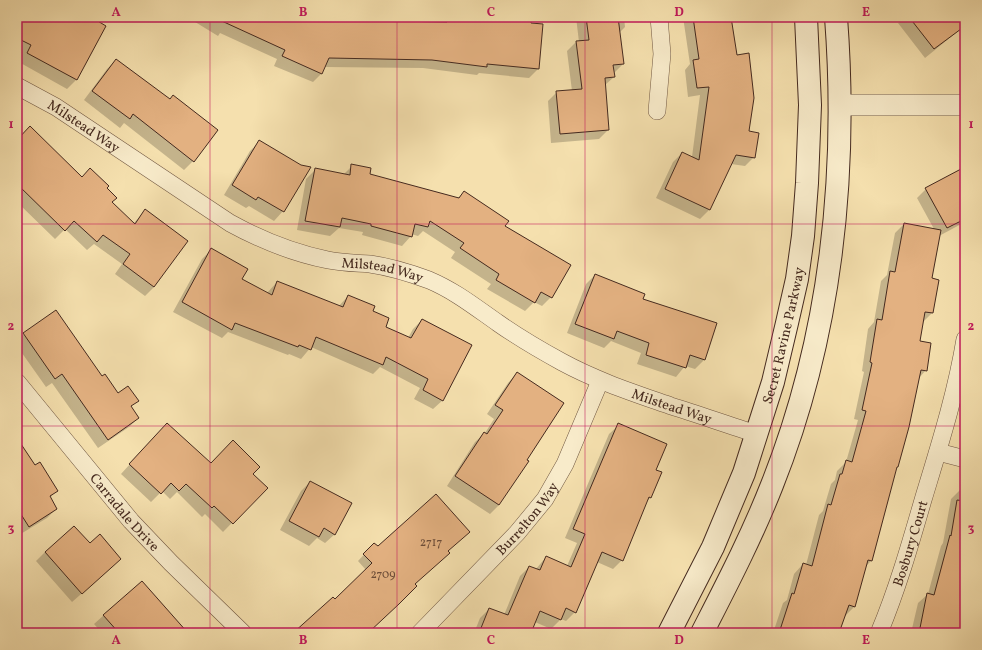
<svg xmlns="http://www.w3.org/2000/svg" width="982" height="650" viewBox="0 0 982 650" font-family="Vollkorn,serif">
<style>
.shadow{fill:#0003}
.building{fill:#e3b181;stroke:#452a1f}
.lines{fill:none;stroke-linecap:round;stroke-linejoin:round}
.minor-casing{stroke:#715843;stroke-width:18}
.tertiary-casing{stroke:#715843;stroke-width:22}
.secondary-casing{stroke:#452a1f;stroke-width:24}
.minor{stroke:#f8ebca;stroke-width:17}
.tertiary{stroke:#f8ebca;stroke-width:21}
.secondary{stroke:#f8ebca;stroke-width:22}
.grid{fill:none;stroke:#c2185b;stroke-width:1;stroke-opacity:0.55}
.labels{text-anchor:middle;stroke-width:3;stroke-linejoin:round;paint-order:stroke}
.number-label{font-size:12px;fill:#6c4c38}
.street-label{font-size:14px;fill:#452a1f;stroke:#f8ebca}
.neatline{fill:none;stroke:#c2185b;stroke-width:1.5}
.grid-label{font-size:13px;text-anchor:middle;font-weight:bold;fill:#c2185b}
</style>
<rect width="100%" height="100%" fill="#f5e0ae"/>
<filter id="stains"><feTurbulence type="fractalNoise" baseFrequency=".005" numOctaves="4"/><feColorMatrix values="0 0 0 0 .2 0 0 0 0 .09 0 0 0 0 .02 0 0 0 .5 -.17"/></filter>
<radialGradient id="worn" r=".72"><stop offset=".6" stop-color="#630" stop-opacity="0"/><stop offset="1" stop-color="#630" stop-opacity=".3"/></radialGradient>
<path class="shadow" d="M17 17H89L105 26 76 80 67 89 17 61Z
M187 17H330L339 21 440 23 445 17H530L538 69 529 78 479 73 477 75 423 68 324 67 322 73 313 82 274 66 277 59 220 33 218 36Z
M576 17H624L625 27 619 33 623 64 614 73V77L605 85 608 130 599 139 551 143 548 101 557 92 572 91 567 51 576 42H579Z
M683 17H730L748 132 754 157 745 166 731 164 709 210 700 219 656 198 673 162 682 153 692 157 700 95 688 97 685 70 690 64Z
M897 17H962L965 22V25L957 32 925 58 898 23 900 22Z
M116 60 169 100 217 131 193 161 184 170 124 123 120 128 84 100 107 69Z
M17 135 82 178 105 188 111 202 133 224 145 211 154 287 145 296 115 274 122 264 94 244 87 250 65 229 55 239 17 202Z
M259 142 300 166 309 168 283 211 274 221 249 206 246 208 224 195 250 151Z
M352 166 369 175 458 198 464 192 504 227 551 297 542 306 534 302 525 311 487 289 491 284 451 258 455 252 423 231 418 236 411 234V236L402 246 362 235 363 232 339 228 330 236 297 230 306 179 316 169 343 175Z
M965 178V222L939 236 931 279 932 313 923 322 919 342 926 370 919 378 871 561 865 567 854 607 845 616 838 633H773L783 603 787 600 794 574 803 564 806 565 819 515 823 511 831 484 835 480 837 471 846 462 858 420 854 419 864 372 862 371 868 329 874 322 881 281 887 275 895 233 904 224 934 229 917 198 926 189Z
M211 250 241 279 267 293 277 282 338 307 348 296 372 312 384 328 408 338 413 329 422 320 443 400 433 409 414 399 420 388 380 367 373 374 311 347 301 359 289 354 288 355 228 332 222 338 173 312 202 259Z
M595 275 642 300 704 360 695 369 685 366 676 377 637 364 641 353 611 341 604 348 567 333 586 284Z
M24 334 102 378 118 394 137 401 130 407 138 418 129 427 98 448 52 383 46 387 17 346V340Z
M517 373 499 505 490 514 447 486 475 442 485 433 494 419 487 414 508 383Z
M619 425 655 470 661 473 650 498 646 502 622 560 613 569 597 562 575 612 566 621 561 619 551 629 535 622 530 633H474L480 618 489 609 504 615 520 576 529 567 536 569 546 557 567 566 577 543 565 538 609 434Z
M158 433 210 465 252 474 266 488 223 532 205 514 202 517 177 492 170 499 162 491 151 502 121 474Z
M17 440 35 467 56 491 50 498 56 509 47 518 19 535 17 531Z
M310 482 335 534 325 543 317 538 309 546 280 530 301 491Z
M960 490 965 491V633H911L918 603 928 594 941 546 943 543 951 499Z
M374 544 414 584 366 633H295L335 600 366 570 358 561Z
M45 552 111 568 72 602 36 561Z
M104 615 156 633H102L94 624Z"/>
<path class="building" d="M17 17H91L106 26 77 80 27 53 31 45 17 38Z
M213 17H330L329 20 447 22 448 17H531V23L543 24 539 69 487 64V67L432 60 329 58 322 74 282 56 285 50Z
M586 17H618L624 64 613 65 615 77 605 78 609 130 560 134 556 91 582 89 576 41 589 40Z
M693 17H731L737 55 749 53 754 98 749 131 759 133 755 158 736 155 710 210 665 189 682 152 699 160 709 87 697 88 693 60 699 59Z
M909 17H965V26L934 49Z
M116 59 170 99 173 95 218 130 194 162 133 114 130 119 92 91Z
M30 126 82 177 90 168 109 186 107 188 117 198 112 202 135 224 145 209 188 241 154 287 123 264 130 254 103 235 97 242 74 221 65 231 17 184V140Z
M259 140 301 165 311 167 284 212 258 197 256 200 232 185Z
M351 164 371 168 370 174 459 198 464 191 509 221 505 226 571 265 552 298 541 292 535 303 496 280 499 274 460 248 464 243 430 221 428 227 415 224 412 237 371 226V224L342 218 340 227 305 221 315 168 350 175Z
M961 169 965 176V219L947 228 925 188Z
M904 223 941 230 932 278 939 280 933 313 925 312 920 341 931 343 927 371 921 370 909 427 898 467H897L872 561 868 560 855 607 849 605 839 633H779L792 593 794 594 803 563 812 566 828 504 831 505 840 474H842L846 460 852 462 866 411 862 410 872 363 870 362 877 319 882 320 890 271 895 272Z
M211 248 248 269 242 279 272 295 277 281 343 307 348 295 375 306 373 311 389 318 386 327 411 338 422 319 472 345 443 401 423 390 428 379 386 357 383 365 316 337 311 350 299 345 298 347 235 323 232 330 182 302Z
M595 274 645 294 643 299 717 323 705 360 690 355 686 368 646 355 649 343 617 331 614 339 575 324Z
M56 310 102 376 105 374 118 393 128 386 139 401 131 406 139 418 108 440 62 374 55 379 23 333Z
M517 372 564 403 527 460 529 461 499 505 455 476 484 432 487 434 503 410 495 405Z
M167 423 211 463 233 440 260 467 253 474 268 488 233 524 214 506 212 508 186 484 179 491 171 483 161 494 129 464Z
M618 423 667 444 656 470 662 472 651 498 649 497 623 561 602 552 576 613 566 608 561 620 540 611 531 633H479L489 608 508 615 529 566 540 570 546 556 571 567 585 534 573 529Z
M17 438 35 465 40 462 58 491 50 496 57 509 29 527 17 508Z
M310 481 352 503 335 535 324 528 319 537 289 521Z
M436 494 470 532 448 551 450 553 415 584 417 586 399 604 368 633H293L333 597 335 599 372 563 363 554 374 543 378 546Z
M957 500 965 501V633H919L927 593 934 595 950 535 951 536Z
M74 526 90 543 100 534 121 559 82 594 45 552Z
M142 581 188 633H119L103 615Z"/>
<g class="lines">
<g class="minor-casing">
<g id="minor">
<path id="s1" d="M17 86 56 107 230 223C261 240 293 253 328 260 342 263 356 263 370 264 391 267 410 273 429 280 455 291 475 307 498 323 518 337 540 350 562 362 597 381 634 393 671 406 700 415 728 425 757 434"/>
<path d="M657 111 662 54 659 17"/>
<path id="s2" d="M17 382 131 521 171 563 243 633"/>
<path d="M938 452 965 459"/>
<path id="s3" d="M420 633 517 533 545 499 565 464 600 381"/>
<path id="s4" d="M879 633C897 590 910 545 923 500 939 447 956 394 965 339"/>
</g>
</g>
<g class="tertiary-casing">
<path id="tertiary" d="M840 105H965"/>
</g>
<g class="secondary-casing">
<g id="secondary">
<path id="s5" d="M669 633 713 547 744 473 773 382 787 323 797 279 803 236 807 183 810 105 806 17"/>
<path d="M702 633C727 584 752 536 772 485 831 337 848 175 836 17"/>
</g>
</g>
<use href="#minor" class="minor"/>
<use href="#tertiary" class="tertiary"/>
<use href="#secondary" class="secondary"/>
</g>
<path class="grid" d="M210 17V633M397 17V633M585 17V633M772 17V633M17 224H965M17 426H965"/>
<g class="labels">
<g class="number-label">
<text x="431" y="546">2717</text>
<text x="383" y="578">2709</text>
</g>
<g class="street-label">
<text dy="5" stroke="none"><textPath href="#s1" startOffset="78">Milstead Way</textPath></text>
<text dy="5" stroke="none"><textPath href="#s1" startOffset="414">Milstead Way</textPath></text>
<text dy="5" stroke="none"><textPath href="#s5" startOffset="320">Secret Ravine Parkway</textPath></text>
<text dy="5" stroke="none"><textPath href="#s1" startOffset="737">Milstead Way</textPath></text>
<text dy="5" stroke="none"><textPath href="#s2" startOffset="169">Carradale Drive</textPath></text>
<text dy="5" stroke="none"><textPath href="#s3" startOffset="157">Burrelton Way</textPath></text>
<text dy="5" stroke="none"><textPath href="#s4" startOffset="95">Bosbury Court</textPath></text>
</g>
</g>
<rect width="982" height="650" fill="none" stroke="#f5e0ae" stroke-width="44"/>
<rect x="22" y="22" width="938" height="606" class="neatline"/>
<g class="grid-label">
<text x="116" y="16">A</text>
<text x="303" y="16">B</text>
<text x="491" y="16">C</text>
<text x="679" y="16">D</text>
<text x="866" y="16">E</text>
<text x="11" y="128">1</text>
<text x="971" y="128">1</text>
<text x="11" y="330">2</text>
<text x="971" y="330">2</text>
<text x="11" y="532">3</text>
<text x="971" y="532">3</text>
<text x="116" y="644">A</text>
<text x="303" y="644">B</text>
<text x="491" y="644">C</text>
<text x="679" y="644">D</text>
<text x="866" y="644">E</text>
</g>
<rect width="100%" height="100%" filter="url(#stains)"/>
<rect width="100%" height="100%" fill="url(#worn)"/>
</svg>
